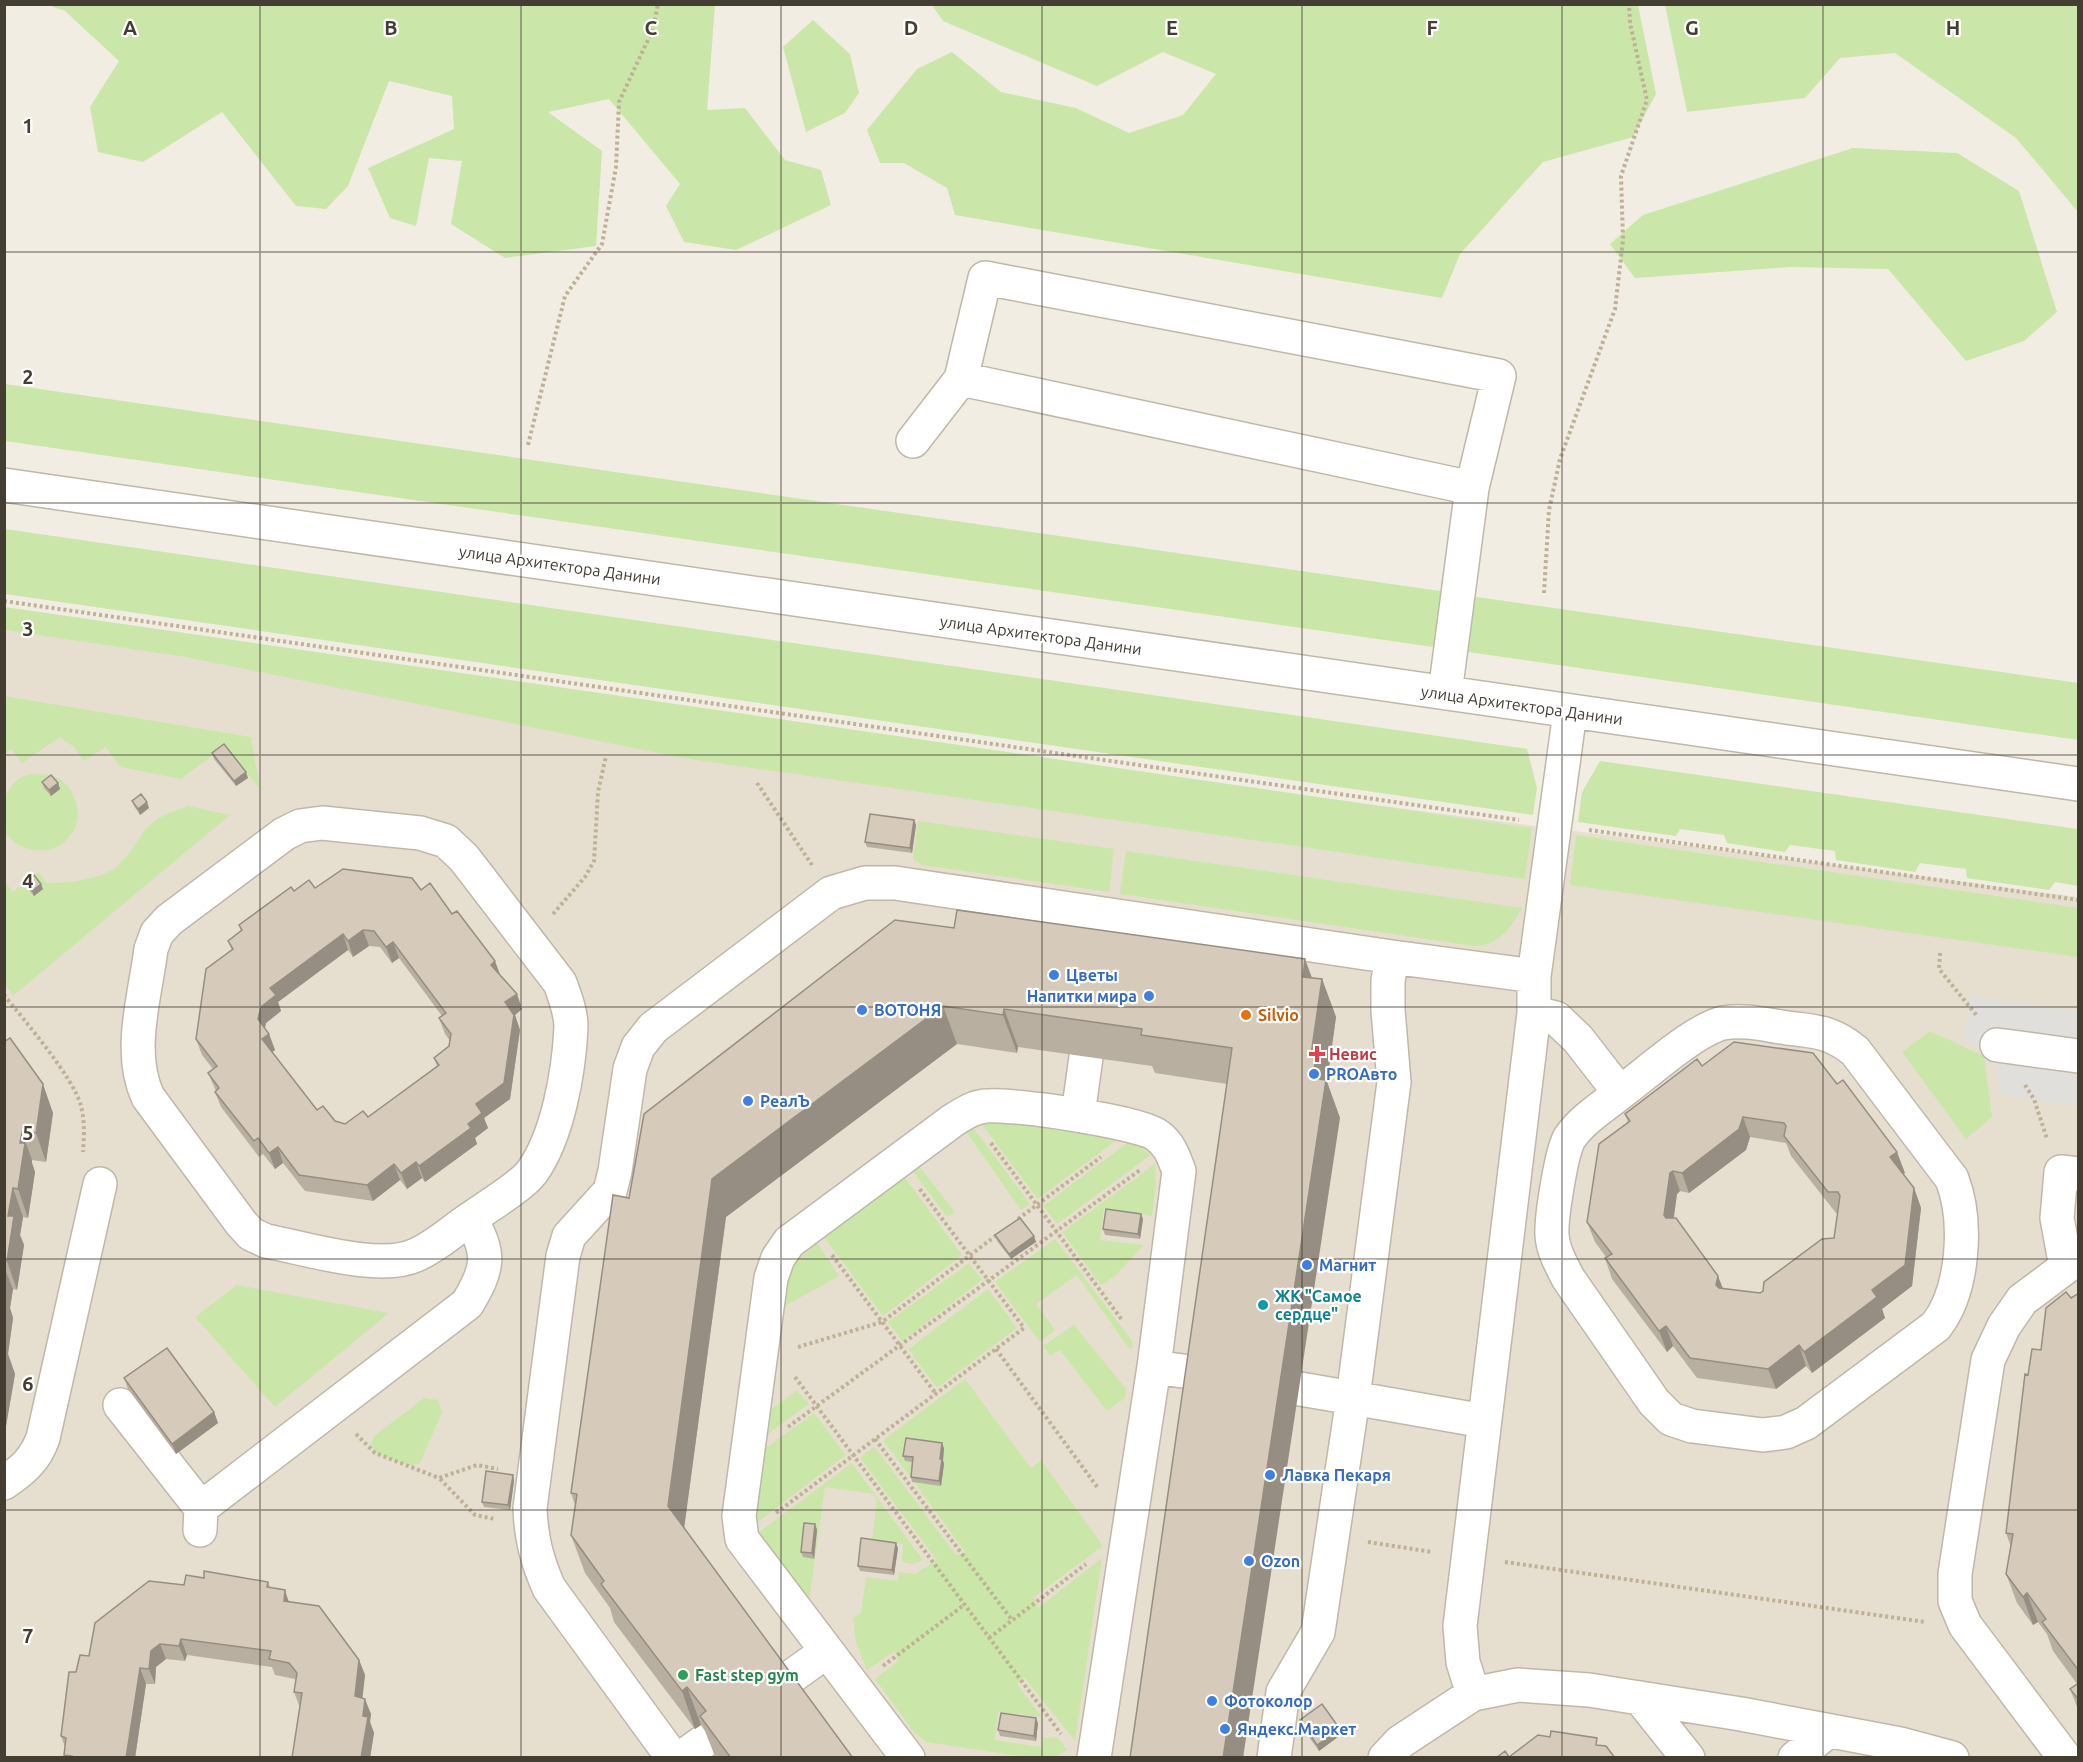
<svg xmlns="http://www.w3.org/2000/svg" width="2083" height="1762" viewBox="0 0 2083 1762" font-family="Ubuntu,sans-serif">
<style>
.residential{fill:#e6dfd0}
.green{fill:#cae7a9}
.parking{fill:#e1dfdb}
.lines{fill:none;stroke-linecap:round;stroke-linejoin:round}
.minor-casing{stroke:#c0b8a7;stroke-width:36}
.path{stroke:#bfb195;stroke-width:4;stroke-dasharray:3 3;stroke-linecap:butt}
.minor{stroke:#fff;stroke-width:33}
.wall{fill:#b8afa0;fill-rule:evenodd}
.shaded-wall{fill:#968e82}
.building{fill:#d6cbba;stroke:#968e82;stroke-width:1.5;fill-rule:evenodd}
.grid{fill:none;stroke:#433d32;stroke-width:1.5;stroke-opacity:0.55}
.shop-dot{fill:#3f7fe0;stroke:#fff;stroke-width:2}
.food-dot{fill:#e8710a;stroke:#fff;stroke-width:2}
.health-dot{fill:#e0444e;stroke:#fff;stroke-width:2}
.culture-dot{fill:#0f9aa8;stroke:#fff;stroke-width:2}
.leisure-dot{fill:#2e9e5b;stroke:#fff;stroke-width:2}
.labels{text-anchor:middle;stroke-width:4.5;stroke-linejoin:round;paint-order:stroke}
.street-label{font-size:16px;fill:#433d32;stroke:#fff}
.shop-label{font-size:16px;font-weight:bold;fill:#366cbe;stroke:#fff;text-anchor:start}
.food-label{font-size:16px;font-weight:bold;fill:#c56008;stroke:#fff;text-anchor:start}
.health-label{font-size:16px;font-weight:bold;fill:#be3a42;stroke:#fff;text-anchor:start}
.culture-label{font-size:16px;font-weight:bold;fill:#0d838f;stroke:#fff;text-anchor:start}
.leisure-label{font-size:16px;font-weight:bold;fill:#27864d;stroke:#fff;text-anchor:start}
.grid-label{font-size:20px;text-anchor:middle;font-weight:bold;fill:#433d32;stroke:#fff;stroke-width:4.5;stroke-linejoin:round;paint-order:stroke}
</style>
<rect width="100%" height="100%" fill="#f1ede2"/>
<path class="residential" d="M5 626 2078 897V1757L5 1758Z"/>
<path class="green" d="M48 5H715L707 110 745 108 785 160 821 170 831 205 736 250 684 242 666 206 680 184 609 99 548 112 602 151 596 246 505 258 451 224 462 161 429 158 416 226 390 218 368 168 454 129 452 96 389 81 348 186 326 209 296 206 222 112 143 162 98 152 90 107 119 61 65 11Z
M932 5H1638L1656 94 1633 137 1543 162 1460 254 1442 298 955 215 947 188 904 163H880L867 130 917 69 952 52 1001 92 1076 108 1129 133 1183 115 1216 74 1163 52 1097 86 943 21Z
M1665 5H2078V212L2016 138 1895 53 1840 58 1805 98 1687 112Z
M813 20 850 54 859 93 845 113 806 132 783 47Z
M1853 148 1957 153 2019 191 2057 312 2024 341 1966 361 1888 269 1791 267 1635 278 1610 244 1643 215Z
M5 384 1447 592 1441 634 1433 647 5 441Z
M5 529 1527 749 1537 788 1533 815 5 594Z
M1470 596 2078 683V740L1468 652 1464 636Z
M5 607 1532 828 1525 879 683 758 186 657 5 630Z
M4 696 251 737 260 789 225 746 181 779 120 767 106 747 84 761 74 747 60 737 22 763 12 749 5 754Z
M1600 761 2078 829V886L2055 882 2049 890 1967 878 1966 869 1920 863 1915 872 1836 860 1835 851 1790 845 1785 852 1727 843 1724 835 1680 829 1676 836 1578 822 1582 792Z
M43 774C48 775 56 776 60 779 76 790 84 817 72 833 69 836 66 841 63 843 46 857 11 851 5 828 0 809 5 784 24 776 30 774 37 774 43 774Z
M188 806 230 815 13 996 5 984 4 881 13 892 38 872 47 883C69 883 97 880 115 868 128 858 135 844 144 831 155 817 172 812 188 806Z
M918 821 1114 849 1109 892 922 865 913 859Z
M1576 835 2078 908V957L1570 885Z
M1126 851 1522 908C1511 928 1499 946 1474 946L1120 894Z
M1930 1031 1984 1056 1992 1117 1966 1139 1902 1052Z
M993 1120 1118 1139 1038 1199 980 1122Z
M972 1126 1030 1204 1021 1210 965 1130Z
M1131 1140 1151 1155 1057 1224 1043 1206Z
M1155 1164 1156 1184 1152 1216 1104 1209 1100 1240 1144 1245 1114 1277 1101 1285 1062 1232Z
M918 1165 955 1212 947 1217 912 1170Z
M903 1175 962 1255 883 1316 823 1236Z
M1055 1239 1133 1342 1132 1349 1128 1347 1077 1275 1036 1304 1055 1330 1040 1342 995 1282Z
M817 1243 839 1276 783 1307 788 1270Z
M969 1263 982 1280 902 1341 888 1322Z
M237 1285 389 1313 275 1407 195 1317Z
M988 1289 1017 1328 937 1388 908 1349Z
M1074 1325 1126 1389 1125 1398 1107 1411 1060 1350 1050 1356 1043 1346Z
M965 1379 1031 1468 1041 1460 1103 1546 1034 1597 1038 1608 1102 1558 1075 1741 1024 1677 1017 1684 1042 1717 998 1712 995 1740 1041 1747 1042 1737 1058 1738 1067 1750 1055 1757H1027L926 1742 914 1732 875 1679 898 1661 895 1651 867 1670 856 1642 853 1618 861 1613 866 1577 898 1581 899 1572 915 1574 937 1560 860 1458 874 1446 956 1555 966 1553 883 1440Z
M797 1390 809 1404 764 1437 767 1413Z
M424 1398 438 1400 442 1412 420 1463 411 1466 375 1453 371 1446 374 1436Z
M814 1413 846 1455 755 1524 763 1450Z
M852 1463 923 1560 913 1564 902 1562 903 1544 872 1540 877 1500 873 1494 825 1487 809 1601 758 1533Z"/>
<path class="parking" d="M1969 996 2078 1012V1106L2002 1095 1992 1052 1964 1040Z"/>
<g class="lines">
<g class="minor-casing">
<path id="minor" d="M961 379 1472 488 1445 693
M913 441 961 379 985 278 1499 376 1472 488
M4 485 2078 784
M1392 957 1388 981V1010L1394 1082 1353 1398 1484 1421
M1534 1013 1556 1018 1578 1039 1620 1093C1646 1074 1694 1030 1723 1023 1743 1019 1767 1025 1787 1028 1816 1031 1832 1032 1855 1051L1952 1179C1968 1221 1964 1290 1936 1326L1806 1423 1786 1432 1763 1435 1692 1426 1671 1419 1654 1402 1568 1278C1561 1264 1553 1251 1552 1235 1551 1218 1561 1154 1569 1139 1581 1120 1603 1107 1620 1093
M1997 1045 2078 1056
M1078 1115 1086 1057
M2066 1267 2057 1218 2061 1172 2078 1174
M1154 1367 1204 1374
M120 1405 201 1508
M4 1483C23 1470 35 1460 43 1438L100 1184
M200 1530 201 1508 467 1304C488 1270 492 1253 470 1219 485 1208 522 1186 532 1172 558 1136 569 1071 571 1027 571 1012 565 997 560 983L464 858 446 841 420 833 322 823 300 826 284 834 169 920 157 933 151 949C145 997 127 1052 148 1097L241 1223 251 1234 266 1241C305 1248 380 1272 416 1255 435 1247 452 1231 470 1219
M784 1682 827 1651
M1473 1694 1463 1662 1460 1626 1534 1013V976L1570 712
M1640 1698 1688 1758
M673 1758 549 1588C537 1561 531 1538 530 1508L563 1256 569 1236 610 1191 615 1171 630 1069 638 1047 653 1028 831 893 865 883H895L1392 957 1534 976
M681 1758 710 1737
M908 1758 742 1539 739 1516 771 1278 778 1258 789 1242 952 1121C963 1114 973 1107 986 1106 1009 1103 1142 1122 1158 1136 1170 1145 1174 1158 1179 1171L1154 1367 1094 1758
M1274 1758 1283 1692 1318 1632 1353 1398 1300 1389
M1385 1758 1400 1742 1473 1694 1518 1685 1589 1690 1741 1714 1900 1744 1952 1758
M1795 1758 1828 1731
M2065 1758 1965 1625 1955 1601V1574L1988 1360 2004 1326 2022 1300 2078 1258"/>
</g>
<path class="path" d="M528 445 565 296 602 244 616 167 619 102 653 29 658 4
M1544 593 1549 510 1560 459 1615 309 1623 240 1621 176 1647 100 1630 23 1629 4
M4 601 1519 820
M757 783 812 865
M1589 830 2078 900
M553 914 585 877 594 861 598 792 606 756
M1940 953 1939 969 1978 1017
M4 995C24 1020 74 1078 81 1106 85 1121 84 1137 83 1152
M2025 1085 2034 1099 2047 1139
M991 1143 1122 1320
M1018 1219 1101 1157
M832 1255 936 1394
M798 1347 882 1322 998 1234
M996 1349 1098 1488
M795 1377 1061 1734
M788 1427 1140 1170
M356 1434 375 1453 439 1478 477 1465 498 1469
M875 1439 1012 1620
M440 1479 475 1515 495 1519
M776 1513 1024 1328 919 1188
M1368 1542 1432 1552
M1505 1562 1925 1622
M989 1638 1086 1564
M883 1666 964 1605"/>
<use href="#minor" class="minor"/>
</g>
<path class="wall" d="M212 753 248 778 236 786 214 759Z
M42 782 58 783 60 789 51 796 44 788Z
M132 801 149 808 140 815 134 806Z
M914 820 916 825 912 853 867 847 865 842Z
M25 882 43 889 34 896 27 887Z
M315 888 421 890 452 914 500 975 517 994 522 1009 515 1015 520 1030 510 1099 484 1118 488 1128 475 1138 477 1144 425 1182 422 1178 407 1189 400 1180 373 1201 305 1191 283 1163 275 1169 263 1154 259 1157 221 1107 215 1092 216 1091 208 1073 213 1069 202 1055 196 1039 232 950 228 941 241 931 239 925 294 891ZM369 946 380 947 392 963 399 958 442 1016 439 1018 445 1034 450 1041 449 1046 434 1058 437 1066 368 1117 345 1124 335 1121 317 1110 272 1052 275 1050 269 1034 265 1029 266 1023 281 1011 278 1002 348 950 353 957Z
M895 920 1322 979 1336 1017 1327 1082 1340 1118 1227 1084 1155 1073 1152 1066 1018 1047 1017 1053 957 1044 726 1217 684 1528 853 1758H717L714 1754 705 1731 701 1725 695 1729 614 1622 610 1608 585 1573 571 1535 575 1505 571 1493 629 1198Z
M4 1042 53 1113 46 1162 32 1160V1163L35 1172 28 1218 23 1217 20 1235 24 1245 17 1290 13 1289 10 1308 13 1318 8 1354 15 1374 6 1426 4 1427Z
M1702 1066 1905 1173 1903 1174 1914 1188 1921 1208 1912 1286 1882 1309 1885 1318 1812 1373 1806 1366 1776 1389 1697 1378 1673 1346 1667 1352 1612 1279 1605 1258 1606 1257 1595 1242 1587 1222 1628 1123 1625 1114ZM1750 1137 1786 1143 1791 1156 1836 1213H1838L1834 1238 1760 1293 1723 1289 1674 1218 1677 1194 1680 1191 1689 1193 1746 1150Z
M1141 1214 1143 1219 1140 1239 1105 1235 1103 1229Z
M995 1235 1034 1236 1036 1242 1011 1259 997 1241Z
M2079 1293V1712L2070 1689 2077 1684 2053 1651 2047 1634 2038 1622 2033 1625 2017 1603 2006 1574 2011 1547 2006 1533 2028 1375 2041 1350 2071 1298Z
M124 1378 214 1412 218 1423 176 1454 128 1389Z
M944 1448 943 1460 944 1464 941 1486 912 1482 911 1477 912 1462 905 1461 903 1456Z
M513 1475 514 1481 510 1510 484 1507 482 1502Z
M815 1524 817 1530 814 1559 803 1557 801 1552Z
M898 1548 894 1575 860 1571 858 1566Z
M204 1578 268 1582 270 1587 289 1601 359 1660 365 1675 362 1698 371 1714 370 1722 374 1733 370 1758H292L300 1708 294 1692 296 1680 295 1679 275 1675 272 1667 187 1655 185 1661 166 1659 156 1667 155 1684H146L135 1758H65L64 1755 65 1747 61 1736 76 1672 89 1656 184 1585Z
M1300 1720 1342 1734 1319 1751 1301 1726Z
M1038 1723 1036 1741 1000 1736 998 1730Z"/>
<path class="shaded-wall" d="M246 772 248 778 236 786 234 781Z
M58 783 60 789 51 796 49 790Z
M147 802 149 808 140 815 138 809Z
M914 820 916 825 912 853 910 848Z
M41 884 43 889 34 896 32 891Z
M363 930 369 946 353 957 348 941Z
M343 934 348 950 278 1002 281 1011 266 1023 263 1035 258 1019 261 1007 270 988Z
M393 942 399 958 392 963 386 947Z
M1305 959 1319 997 1303 977Z
M495 961 501 977 491 965Z
M1322 979 1336 1017 1327 1082 1340 1118 1243 1758H1223L1313 1078 1311 1055Z
M517 994 522 1009 515 1015 520 1030 510 1099 484 1118 488 1128 475 1138 477 1144 425 1182 419 1166 468 1124 476 1104 505 1002Z
M943 1006 957 1044 726 1217 682 1544 668 1506 712 1179Z
M1004 1009 1018 1047 1017 1053 1003 1015Z
M269 1034 275 1050 268 1055 262 1039Z
M43 1084 53 1113 46 1162 36 1133Z
M1743 1117 1750 1137 1746 1150 1689 1193 1682 1173Z
M22 1132 32 1160V1163L35 1172 28 1218 18 1189 20 1143Z
M278 1147 283 1163 275 1169 269 1153Z
M1897 1152 1905 1173 1898 1177 1890 1157Z
M416 1162 422 1178 407 1189 401 1173Z
M394 1164 400 1180 373 1201 367 1185Z
M1673 1171 1680 1191 1677 1194 1671 1235 1664 1215 1670 1173Z
M13 1188 23 1217 20 1235 24 1245 17 1290 7 1261 8 1216Z
M1914 1188 1921 1208 1912 1286 1882 1309 1885 1318 1812 1373 1804 1352 1872 1290Z
M1141 1214 1143 1219 1140 1239 1138 1234Z
M1034 1236 1036 1242 1011 1259 1009 1254Z
M4 1267 13 1289 10 1308 13 1318 8 1354 15 1374 6 1426 4 1427Z
M1718 1276 1726 1296 1716 1285Z
M1666 1326 1673 1346 1667 1352 1659 1331Z
M1799 1345 1806 1366 1776 1389 1768 1369Z
M214 1412 218 1423 176 1454 172 1444Z
M942 1443 944 1448 943 1460 944 1464 941 1486 939 1481 940 1459Z
M513 1475 514 1481 510 1510 508 1505Z
M815 1524 817 1530 814 1559 812 1553Z
M896 1543 898 1548 894 1575 892 1570Z
M285 1590 290 1606 284 1601Z
M2027 1593 2038 1622 2033 1625 2023 1597Z
M181 1639 187 1655 185 1661 179 1646Z
M160 1644 166 1659 156 1667 155 1684 149 1669 151 1651Z
M359 1660 365 1675 361 1711 355 1696Z
M140 1668 146 1684 135 1758H126Z
M687 1687 701 1725 695 1729 682 1691Z
M365 1699 371 1714 370 1722 374 1733 370 1758H361L363 1716Z
M1036 1718 1038 1723 1036 1741 1034 1736Z
M1340 1729 1342 1734 1319 1751 1317 1745Z"/>
<path class="building" d="M224 744 246 772 234 781 212 753Z
M51 775 58 783 49 790 42 782Z
M141 794 147 802 138 809 132 801Z
M870 814 914 820 910 848 865 842Z
M343 869 412 878 421 890 430 883 452 914 457 911 495 961 491 965 517 994 505 1002 514 1015 504 1083 476 1104 482 1113 468 1124 471 1128 419 1166 416 1162 401 1173 394 1164 367 1185 299 1175 278 1147 269 1153 258 1138 254 1141 215 1092 219 1088 208 1073 217 1066 196 1039 206 969 233 949 228 941 242 930 239 925 291 887 294 891 309 880 315 888ZM363 930 374 931 386 947 393 942 446 1013 439 1018 451 1034 449 1046 434 1058 439 1065 368 1117 363 1111 345 1124 335 1121 323 1106 317 1110 262 1039 269 1034 258 1019 261 1007 276 995 270 988 343 934 348 941Z
M34 875 41 884 32 891 25 882Z
M957 910 1305 959 1303 977 1322 979 1311 1055 1316 1056 1313 1078 1326 1080 1223 1758H1130L1232 1048 1141 1035 1142 1029 1072 1019 1004 1009 1003 1015 943 1006 712 1179 668 1506 853 1758H731L700 1716 706 1711 687 1687 682 1691 601 1584 604 1581 571 1535 577 1494 571 1493 613 1195 629 1198 644 1114 895 920 954 928Z
M10 1038 43 1084 36 1133 22 1132 20 1143H25L18 1189 13 1188 8 1216H14L7 1261H4V1042Z
M1734 1042 1813 1053 1837 1084 1843 1080 1897 1152 1890 1157 1914 1188 1905 1265 1872 1290 1877 1297 1804 1352 1799 1345 1768 1369 1690 1358 1666 1326 1659 1331 1605 1258 1612 1254 1587 1222 1599 1144 1630 1121 1625 1114 1697 1059 1702 1066ZM1743 1117 1784 1123 1786 1126 1784 1136 1828 1192H1838L1840 1196 1834 1238 1822 1239 1764 1282 1763 1291 1760 1293 1719 1288 1716 1285 1718 1276 1676 1218H1666L1664 1215 1670 1173 1673 1171 1682 1173 1739 1129Z
M1106 1209 1141 1214 1138 1234 1103 1229Z
M1020 1218 1034 1236 1009 1254 995 1235Z
M2066 1292 2071 1298 2079 1293V1671L2042 1622 2046 1619 2027 1593 2023 1597 2006 1574 2013 1534 2006 1533 2025 1374 2028 1375 2032 1349 2041 1350 2046 1308Z
M167 1348 214 1412 172 1444 124 1378Z
M906 1438 942 1443 940 1459H942L939 1481 911 1477 913 1457 903 1456Z
M486 1471 513 1475 508 1505 482 1502Z
M804 1523 815 1524 812 1553 801 1552Z
M861 1538 896 1543 892 1570 858 1566Z
M204 1571 268 1582 267 1587 285 1590 284 1601 319 1606 359 1660 355 1696 365 1699 363 1716 368 1717 361 1758H292L302 1693 294 1692 297 1673 289 1663 269 1659 271 1651 181 1639 179 1646 160 1644 151 1651 149 1669 140 1668 126 1758H71L72 1756 64 1755 66 1738 61 1736 69 1672H76L80 1655 89 1656 95 1623 149 1581 184 1585 186 1575 204 1578Z
M2079 1683V1700L2070 1689Z
M1322 1704 1340 1729 1317 1745 1300 1720Z
M1001 1713 1036 1718 1034 1736 998 1730Z
M1551 1731 1597 1738 1596 1745 1606 1746 1615 1758H1496L1505 1751 1509 1757 1538 1735 1550 1737Z"/>
<path class="grid" d="M260 4V1758M521 4V1758M781 4V1758M1042 4V1758M1302 4V1758M1562 4V1758M1823 4V1758M4 252H2078M4 503H2078M4 755H2078M4 1007H2078M4 1259H2078M4 1510H2078"/>
<g class="shop-dot">
<circle cx="1054" cy="975" r="6"/>
<circle cx="1149" cy="996" r="6"/>
<circle cx="862" cy="1010" r="6"/>
<circle cx="1314" cy="1074" r="6"/>
<circle cx="748" cy="1101" r="6"/>
<circle cx="1307" cy="1265" r="6"/>
<circle cx="1270" cy="1475" r="6"/>
<circle cx="1249" cy="1561" r="6"/>
<circle cx="1212" cy="1701" r="6"/>
<circle cx="1225" cy="1729" r="6"/>
</g>
<circle class="food-dot" cx="1246" cy="1015" r="6"/>
<path class="health-dot" d="M1314 1045h6v6h6v6h-6v6h-6v-6h-6v-6h6z"/>
<circle class="culture-dot" cx="1263" cy="1305" r="6"/>
<circle class="leisure-dot" cx="683" cy="1675" r="6"/>
<g class="labels">
<g class="street-label">
<text transform="translate(560 565) rotate(8)" y="6">улица Архитектора Данини</text>
<text transform="translate(1041 635) rotate(8)" y="6">улица Архитектора Данини</text>
<text transform="translate(1522 705) rotate(8)" y="6">улица Архитектора Данини</text>
</g>
<g class="shop-label">
<text x="1066" y="981">Цветы</text>
<text x="1137" y="1002" text-anchor="end">Напитки мира</text>
<text x="874" y="1016">ВОТОНЯ</text>
<text x="1326" y="1080">PROАвто</text>
<text x="760" y="1107">РеалЪ</text>
<text x="1319" y="1271">Магнит</text>
<text x="1282" y="1481">Лавка Пекаря</text>
<text x="1261" y="1567">Ozon</text>
<text x="1224" y="1707">Фотоколор</text>
<text x="1237" y="1735">Яндекс.Маркет</text>
</g>
<g class="food-label">
<text x="1258" y="1021">Silvio</text>
</g>
<g class="health-label">
<text x="1329" y="1060">Невис</text>
</g>
<g class="culture-label">
<text x="1275" y="1302">ЖК "Самое<tspan x="1275" dy="18">сердце"</tspan></text>
</g>
<g class="leisure-label">
<text x="695" y="1681">Fast step gym</text>
</g>
</g>
<g class="grid-label">
<text x="130" y="35">A</text>
<text x="391" y="35">B</text>
<text x="651" y="35">C</text>
<text x="911" y="35">D</text>
<text x="1172" y="35">E</text>
<text x="1432" y="35">F</text>
<text x="1692" y="35">G</text>
<text x="1953" y="35">H</text>
<text x="28" y="133">1</text>
<text x="28" y="384">2</text>
<text x="28" y="636">3</text>
<text x="28" y="888">4</text>
<text x="28" y="1140">5</text>
<text x="28" y="1391">6</text>
<text x="28" y="1643">7</text>
</g>
<rect width="2083" height="1762" fill="none" stroke="#433d32" stroke-width="12"/>
</svg>
